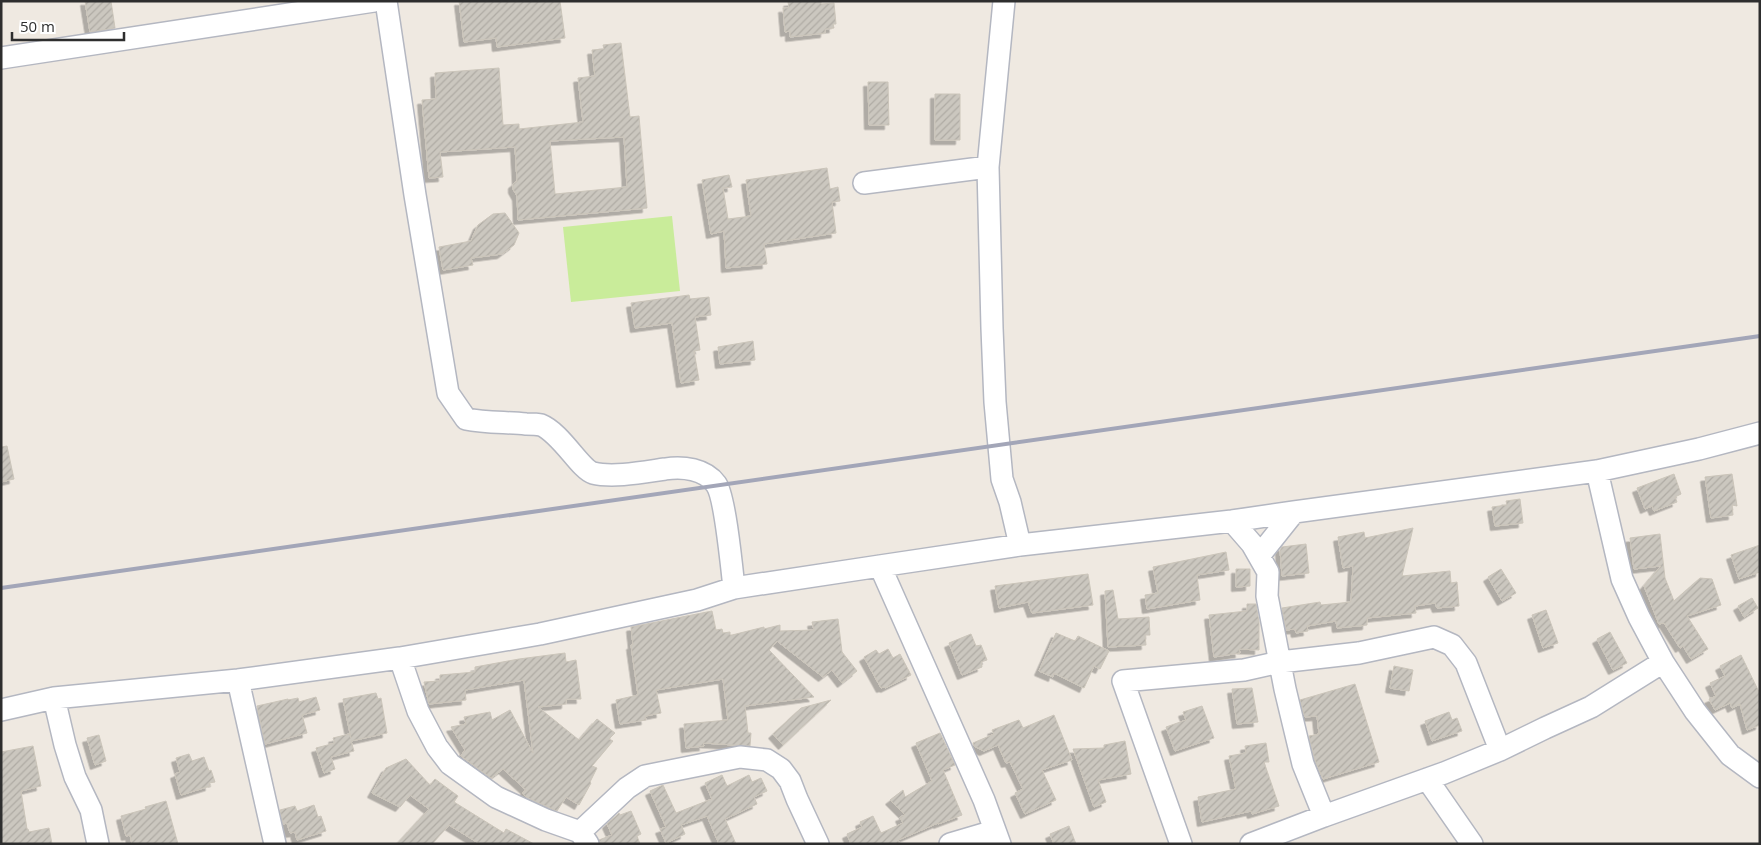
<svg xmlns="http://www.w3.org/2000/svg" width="1761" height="845" viewBox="0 0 1761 845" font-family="'Open Sans',sans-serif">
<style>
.pitch{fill:#c9ec9a}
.building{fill:url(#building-hatch);stroke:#cbc5ba;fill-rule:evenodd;filter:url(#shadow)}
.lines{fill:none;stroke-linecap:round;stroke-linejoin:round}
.minor-casing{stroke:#b4b7c1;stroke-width:24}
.minor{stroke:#fff;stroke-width:21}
.rail{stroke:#a3a6b8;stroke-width:4}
</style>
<defs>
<pattern id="building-hatch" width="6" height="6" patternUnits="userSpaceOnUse" patternTransform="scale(1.25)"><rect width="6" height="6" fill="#cbc7bf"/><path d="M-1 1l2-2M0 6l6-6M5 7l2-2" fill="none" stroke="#afaba4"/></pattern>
<filter id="shadow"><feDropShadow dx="-4.5" dy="4.5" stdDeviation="0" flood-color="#0004"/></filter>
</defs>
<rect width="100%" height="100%" fill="#efe9e1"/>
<path class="pitch" d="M672 216 680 291 571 302 563 227Z"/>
<path class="building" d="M85 1H111L115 28 90 32Z
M459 1H560L565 38 497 47 496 38 464 42Z
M799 1H821V4L834 3 836 24H833L834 28 825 29V33L790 37V31L785 32 783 8H789L788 2Z
M621 43 630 117 639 116 647 208 518 220 517 196 513 189V184L517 181 515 147 440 152 443 177 429 178 422 100 436 99 435 73 499 68 503 125 519 124V129L583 122 578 78 595 76 592 50 604 49 603 45ZM624 137 627 187 555 194 550 141Z
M868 82H888L889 125H869Z
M935 94H960V140H935Z
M827 168 830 189 838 187 840 201 832 202 836 233 764 244 767 264 726 268 724 231 711 234 702 180 729 175 732 187 723 188 728 219 751 216 746 180Z
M505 213 519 233 514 245 502 254 471 258 473 265 443 270 439 247 471 241 478 225 493 214Z
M689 295 690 299 709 297 711 315 695 317 700 350 694 351 699 380 681 383 672 323 635 328 631 303Z
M753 341 755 360 720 364 718 347Z
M7 446 14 479 1 482V447Z
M1674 474 1681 494 1675 497 1677 502 1654 511 1652 506 1645 509 1637 488Z
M1732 474 1737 506 1732 505 1733 515 1711 518 1705 477Z
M1520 499 1523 523 1495 526 1492 507 1507 505 1506 501Z
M1413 528 1402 576 1450 571 1451 583 1457 582 1459 606 1437 608 1435 603 1415 606 1416 613 1367 618V625L1337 628 1336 621 1307 626 1308 631 1296 633 1295 629 1286 630 1282 608 1320 602 1321 605 1351 602 1353 566 1343 568 1338 537 1364 532 1365 538Z
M1660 534 1665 578 1674 601 1700 578 1712 579 1721 605 1687 616 1708 649 1691 659 1683 646 1680 648 1664 623 1659 624 1644 586 1661 566 1634 569 1630 538Z
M1306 544 1309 573 1282 576 1280 550 1282 547Z
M1760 545V572L1739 579 1731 555Z
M1226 552 1229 570 1197 575 1200 600 1147 609 1145 595 1158 593 1153 567Z
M1236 569H1250V586L1236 587Z
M1501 569 1516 593 1502 601 1488 577Z
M1088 574 1093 605 1032 613 1028 602 999 608 995 586Z
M1113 590 1118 619 1149 617 1150 635H1145L1146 645 1108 647 1105 591Z
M1752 598 1758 608 1744 617 1738 606Z
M1247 604H1256L1259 622V650L1239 649 1240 653 1214 657 1209 615 1247 611Z
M1546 610 1558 643 1543 648 1532 615Z
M712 611 716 630 722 629 723 633 730 632V635H732L764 627V629L780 625V631L814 630 812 622 838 619 842 652 857 671 842 683 832 670 823 677 777 641 769 650 814 697 745 706 748 733H751L750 746 703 743 704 746 686 748 684 724 728 720 723 679 656 690 661 713 645 716 646 720 620 724 616 700 638 695 631 645H633L631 627Z
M1610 632 1627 663 1613 670 1597 639Z
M1056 633 1075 641 1078 636 1109 651 1100 669 1094 666 1084 688 1054 673 1053 677 1039 671Z
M971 634 976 646 981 645 987 660 981 662 982 667 962 675 949 643Z
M888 649 893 658 900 654 911 675 885 688 884 687 881 688 864 657 876 650 879 654Z
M565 653 566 662 576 660 581 699H566V704L538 707 579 740 597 719 615 733 609 739 613 741 592 766 597 768 590 782 591 783 579 805 566 797 557 811 526 797 522 793 526 790 503 769 491 778 461 756 465 750 451 727 466 724 464 717 490 712 492 720 510 710 533 753 524 680 465 690 466 700 429 704 424 682 440 681V675L475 672V667L519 659Z
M1741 655 1760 694V725L1747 730 1740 704 1732 708 1730 703 1715 710 1709 699 1716 696 1710 683 1725 676 1720 666Z
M1394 666 1413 670 1409 691 1390 688Z
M1355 684 1379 762 1323 779 1315 760 1309 736 1319 734 1317 716 1305 717 1300 700Z
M1252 688 1258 722 1237 724 1232 689Z
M376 693 378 699 381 698 387 733 351 741 354 751 331 757 335 769 324 773 316 748 335 743 333 738 349 734 351 738 343 699Z
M316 697 320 710 302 715 307 733 265 744 257 706 288 699V700L298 698 299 702Z
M831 700 783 745 773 734 801 708Z
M1202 706 1214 738 1175 751 1166 727 1186 720 1183 712Z
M1449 712 1452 720 1457 718 1462 731 1432 741 1425 721Z
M1054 715 1072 760 1042 770 1056 800 1025 814 1015 793 1023 789 1010 762 1006 763 998 745 984 751 974 746 973 743 994 734 992 730 1019 720 1023 728Z
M940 733 955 765 943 770 962 815 938 824V823L898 840 900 844H851L847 834 862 827 860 822 873 816 881 833 903 823 900 817 905 815 890 800 903 790 905 797 932 781 916 743Z
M99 735 106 761 95 765 87 738Z
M1125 741 1131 774 1098 780 1106 802 1094 807 1073 749 1104 748V745Z
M1266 743 1269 762H1264L1279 806 1252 814 1251 811 1202 822 1198 797 1236 789 1229 756 1246 753 1245 746Z
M33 746 41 786 21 791 27 829H28L29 832 49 828 52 844H1V752Z
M189 754 192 761 204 757 209 771 211 770 215 782 209 783 210 786 181 795 175 774 180 772 176 758Z
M406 759 430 785 435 779 458 796 454 802 504 833 506 829 534 844H480L449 825 432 844H397L429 809 410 795 400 807 372 793 386 768Z
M722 775 727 786 749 775 752 782 761 778 767 791 754 797 757 804 725 819 736 844H719L707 816 681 825 685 834 666 843 660 829 666 827 650 791 663 785 676 813 712 799 705 783Z
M166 801 178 844H132L130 835 126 836 121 816 146 809 145 807Z
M314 805 318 817 321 816 326 831 297 840 295 832 290 833 287 823 283 824 280 810 295 806 297 811Z
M631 811 641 834 637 836 640 844H600L599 840 612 835 607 824 619 813 620 815Z
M1069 826 1076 844H1054L1050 834Z"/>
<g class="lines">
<g class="minor-casing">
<path id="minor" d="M386 1 415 195 448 393 466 419C485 423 506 422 526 424 530 424 537 424 541 425 561 433 580 469 593 473 613 478 644 472 665 469 683 466 705 469 716 484 725 496 732 570 734 588
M1004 1 988 167 992 328 995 402 1002 479 1010 502 1020 545
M1 58 374 1
M864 183 988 167
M1597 471 1622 579 1639 617 1663 662 1695 711 1730 755 1760 777
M1232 521 1252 544 1268 572 1267 596 1285 689 1303 764 1324 816 1251 844
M1259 556 1294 512
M880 566 984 800 1000 844
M400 658 418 711 437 747 450 764 496 797 546 820 580 832 588 844
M238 680 275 844
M54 698 65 745 75 777 91 810 98 844
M1 710 54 698 238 680 400 658 540 634 697 600 734 588 880 566 1020 545 1232 521 1294 512 1597 471 1699 449 1760 433
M1427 779 1472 844
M1324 816 1444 773 1500 750 1545 728 1591 707 1663 662
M580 832 627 788 645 776 740 757 767 760 781 769 790 781 797 799 818 844
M950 844 994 831
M1181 844 1123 681 1244 670 1280 662 1359 653 1434 637 1452 645 1466 663 1500 750"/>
</g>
<use href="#minor" class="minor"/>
<path class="rail" d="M1 588 1760 336"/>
</g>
<rect width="1761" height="845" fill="none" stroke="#2e2e2e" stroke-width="5"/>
<path d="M12 32v8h112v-8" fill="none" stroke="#2e2e2e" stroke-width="2.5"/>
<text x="20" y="32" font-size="15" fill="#2e2e2e" stroke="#ffffff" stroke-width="4" paint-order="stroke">50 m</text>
</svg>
